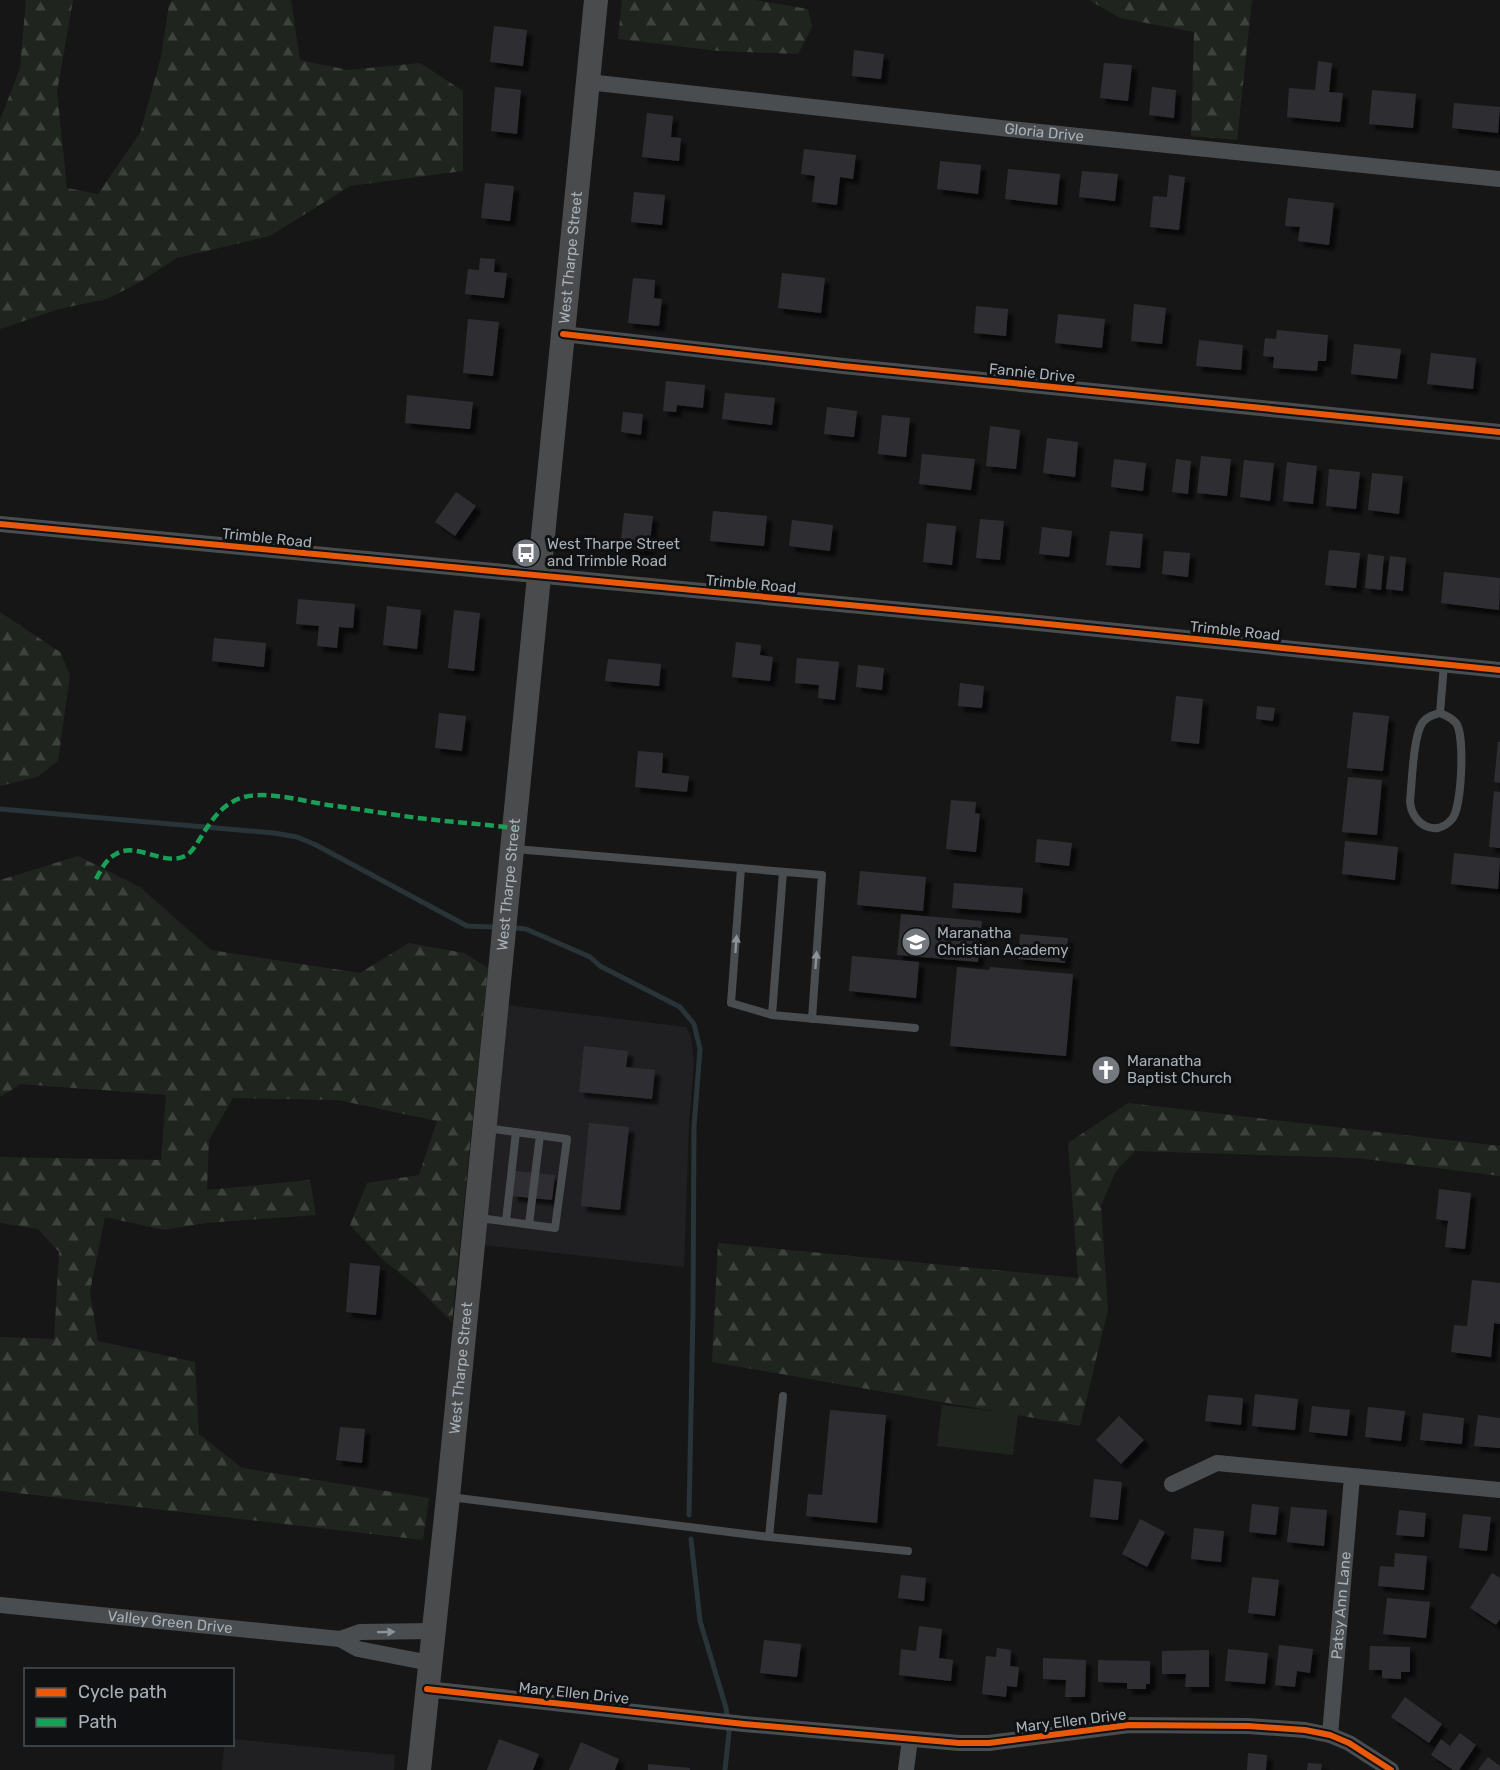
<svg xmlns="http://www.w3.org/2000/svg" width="1500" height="1770" viewBox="0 0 1500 1770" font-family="Rubik,sans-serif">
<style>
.built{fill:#202022}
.forest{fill:url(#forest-firs)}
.pitch{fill:#1f251e}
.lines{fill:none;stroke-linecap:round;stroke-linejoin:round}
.stream{stroke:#293438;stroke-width:5}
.building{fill:#2f2f30;filter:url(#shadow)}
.lane{stroke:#4a4d4f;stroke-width:8}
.street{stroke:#4a4d4f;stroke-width:16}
.secondary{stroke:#494b4d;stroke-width:24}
.quiet{stroke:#1a9f57;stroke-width:4.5;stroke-dasharray:9 4.5;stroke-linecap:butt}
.cycleway-casing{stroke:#101112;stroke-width:10}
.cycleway{stroke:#e8590c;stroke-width:6}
.oneway{fill:#8b9298}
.labels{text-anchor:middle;stroke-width:6;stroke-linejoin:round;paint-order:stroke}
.street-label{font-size:15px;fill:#a7afb7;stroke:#101112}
.poi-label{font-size:15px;fill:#a7afb7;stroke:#101112;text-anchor:start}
</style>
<defs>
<pattern id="forest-firs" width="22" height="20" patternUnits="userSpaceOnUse" patternTransform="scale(1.5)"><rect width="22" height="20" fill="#1f251e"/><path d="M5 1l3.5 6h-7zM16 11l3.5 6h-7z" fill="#3d423c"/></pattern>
<filter id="shadow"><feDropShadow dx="5.5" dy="5.5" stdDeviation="1.5" flood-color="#0009"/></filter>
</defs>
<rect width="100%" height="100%" fill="#161616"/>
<path class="built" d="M506 1005 686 1027 691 1036 694 1063 689 1124 684 1267 483 1245Z
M233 1739 395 1755 394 1770H222L224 1745 232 1744Z"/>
<path class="forest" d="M26 0H73L57 92 67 188 98 194 140 133 161 57 169 4 172 0H291L300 60 348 70 420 63 463 91V171L350 186 270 236 177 258 138 283 107 299 59 309 0 329V120L20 68Z
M622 0H755L808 9 812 27 798 54 719 51 618 39Z
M1089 0H1252L1237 140 1191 136 1194 32 1120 18Z
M0 612 60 652 70 675 58 761 37 777 0 786Z
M78 856 140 887 211 950 360 973 409 943 464 953 488 968 452 1322 416 1286 382 1259 350 1225 367 1183 419 1175 437 1121 338 1100 233 1098 209 1140 207 1190 310 1180 316 1215 206 1223 164 1230 105 1217 90 1291 98 1341 195 1362 199 1434 242 1468 429 1498 423 1540 0 1491V1337L54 1339 59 1252 38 1229 0 1223V1157L161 1160 166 1095 21 1084 0 1097V880Z
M1128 1103 1500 1146V1176L1357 1158 1135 1151 1116 1171 1101 1205 1108 1310 1080 1426 712 1362 718 1243 1078 1278 1068 1143Z"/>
<path class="pitch" d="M942 1405 1018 1414 1013 1455 937 1446Z"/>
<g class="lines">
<path class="stream" d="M0 809 274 833 297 837 316 845 467 926 492 927
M516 928 526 929 590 957 600 966 680 1007 694 1024 700 1049 694 1127 693 1311 689 1515
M691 1539 700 1621 726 1708 729 1733 725 1770"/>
</g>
<path class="building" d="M494 26 527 30 523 66 490 62Z
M854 50 884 54 881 79 852 76Z
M1318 61 1332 63 1329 92 1343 93 1340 122 1287 117 1289 88 1315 90Z
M1104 63 1132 65 1128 101 1100 98Z
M495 87 521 90 517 134 491 131Z
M1152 87 1176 90 1174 118 1149 115Z
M1372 90 1416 94 1413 128 1369 124Z
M1454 103 1500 107 1498 133 1452 128Z
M647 113 673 116 671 137 681 138 679 161 642 157Z
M804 149 856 155 853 179 840 177 837 205 812 202 815 176 801 174Z
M940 161 981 165 978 194 937 189Z
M1008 169 1060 174 1057 205 1005 199Z
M1082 171 1118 174 1115 201 1079 197Z
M1169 175 1185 177 1179 230 1150 227 1153 196 1167 197Z
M485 183 514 186 510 221 481 218Z
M634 192 665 195 662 225 631 222Z
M1288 198 1334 203 1329 245 1298 241 1300 227 1285 226Z
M480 258 495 259 494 272 507 273 504 298 465 294 468 269 479 270Z
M782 273 825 278 821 313 778 308Z
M633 278 655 280 654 298 662 299 659 326 628 323Z
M1134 304 1166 308 1162 344 1131 341Z
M976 306 1008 309 1006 336 974 333Z
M1058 314 1105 319 1102 348 1055 343Z
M468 319 499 322 493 376 463 373Z
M1277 330 1328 335 1326 361H1318L1317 371 1273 368 1274 357 1263 356 1265 338 1276 339Z
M1199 340 1243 345 1241 370 1196 366Z
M1354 344 1401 349 1397 379 1351 374Z
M1431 353 1476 358 1473 389 1427 384Z
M666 381 705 385 703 408 677 405 676 412 663 411Z
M725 393 775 398 772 425 722 419Z
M407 395 473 402 470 429 405 423Z
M827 407 857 411 854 437 824 434Z
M623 412 643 414 641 435 621 432Z
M882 415 910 418 906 457 878 454Z
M990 426 1020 430 1016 469 986 466Z
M1047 438 1078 442 1075 477 1043 473Z
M922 454 975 459 971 490 919 484Z
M1201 456 1231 459 1227 496 1197 493Z
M1114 459 1146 463 1143 491 1111 487Z
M1176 459 1191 461 1188 494 1172 492Z
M1244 460 1274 463 1270 501 1240 497Z
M1287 462 1317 466 1313 504 1283 501Z
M1329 469 1360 472 1356 509 1326 506Z
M1372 473 1403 476 1399 514 1368 510Z
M456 492 476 506 455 536 435 522Z
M713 511 767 516 764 546 710 541Z
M624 513 653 516 649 551 620 548Z
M980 519 1004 521 1000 560 976 558Z
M792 520 833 525 830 551 789 546Z
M927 523 956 526 952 565 923 562Z
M1042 527 1072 531 1069 557 1039 554Z
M1110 531 1143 534 1140 568 1106 565Z
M1329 550 1360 553 1356 588 1325 585Z
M1164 551 1190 553 1188 577 1162 574Z
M1368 554 1384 556 1381 590 1365 588Z
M1390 556 1406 558 1403 591 1386 589Z
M1444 572 1500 578 1499 610 1441 603Z
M298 599 355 604 353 628 339 627 337 648 317 646 319 626 296 624Z
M387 606 421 610 417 649 383 645Z
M454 610 480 613 474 671 448 668Z
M214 638 266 643 264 667 212 661Z
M736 642 761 645 760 655 773 657 770 681 732 677Z
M797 658 839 662 835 700 818 698 819 685 795 683Z
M608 659 661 664 659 686 605 681Z
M858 665 884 668 882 690 856 687Z
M960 683 984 686 982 708 958 706Z
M1176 696 1203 699 1199 744 1171 741Z
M1257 706 1275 708 1273 721 1256 719Z
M1353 712 1389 716 1383 771 1347 768Z
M439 713 466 716 462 751 435 748Z
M1498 742H1500V783L1494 782Z
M638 751 663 753 662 773 689 776 687 792 635 787Z
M1348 777 1382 780 1377 835 1342 832Z
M1494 791 1500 792V848L1489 847Z
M951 800 976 802 975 813 980 814 976 852 946 849Z
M1037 839 1072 843 1069 866 1035 862Z
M1345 841 1398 847 1395 880 1342 874Z
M1454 853 1500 858 1498 889 1451 884Z
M860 871 926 877 923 911 857 905Z
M954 883 1023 888 1021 913 952 908Z
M901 914 982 921 978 962 897 955Z
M1020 934 1068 938 1065 963 1018 959Z
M852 956 919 962 916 998 849 991Z
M957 967 989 970 990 967 1073 974 1066 1056 950 1046Z
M584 1046 628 1051 626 1067 655 1070 652 1099 579 1092Z
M589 1123 629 1127 620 1210 581 1206Z
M515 1171 555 1175 552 1200 512 1196Z
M1439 1189 1471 1193 1465 1249 1445 1247 1448 1221 1436 1219Z
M350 1263 380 1266 376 1315 346 1312Z
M1472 1280 1500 1283V1324L1494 1323 1491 1357 1451 1352 1454 1325 1467 1326Z
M1255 1394 1298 1399 1295 1430 1252 1426Z
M1208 1395 1243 1398 1241 1425 1205 1421Z
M1312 1406 1350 1410 1347 1436 1309 1432Z
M1368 1407 1405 1411 1401 1441 1365 1437Z
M830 1410 886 1415 877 1523 806 1516 808 1494 822 1495Z
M1423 1413 1464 1418 1462 1444 1420 1440Z
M1478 1415 1500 1418V1448L1474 1446Z
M1119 1416 1144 1440 1121 1464 1096 1440Z
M340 1427 365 1429 362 1463 336 1460Z
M1094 1479 1122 1482 1118 1520 1090 1517Z
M1252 1504 1279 1507 1276 1535 1249 1532Z
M1291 1507 1327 1510 1324 1546 1287 1542Z
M1399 1510 1426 1513 1424 1537 1396 1535Z
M1463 1514 1491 1517 1487 1551 1459 1548Z
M1140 1519 1165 1532 1147 1567 1122 1554Z
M1194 1528 1224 1531 1221 1562 1191 1559Z
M1395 1553 1427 1556 1424 1590 1378 1586 1380 1566 1394 1567Z
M1492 1573 1500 1578V1619L1496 1625 1470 1608Z
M901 1575 926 1578 924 1601 898 1598Z
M1252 1577 1279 1580 1275 1616 1248 1613Z
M1387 1598 1430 1602 1426 1638 1383 1634Z
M919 1626 942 1629 939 1658 953 1660 951 1681 899 1675 901 1649 916 1651Z
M764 1640 801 1644 797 1677 760 1673Z
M1279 1645 1313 1649 1310 1673 1297 1671 1295 1687 1275 1685Z
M1370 1646 1410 1647V1672H1401V1679L1382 1678V1670H1369Z
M997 1648 1011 1650 1010 1666 1019 1667 1017 1687 1007 1686 1006 1697 982 1694 986 1656 996 1657Z
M1228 1649 1268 1653 1265 1684 1225 1681Z
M1209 1650V1687H1185L1186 1674H1162V1651Z
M1043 1658 1086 1660 1085 1697H1065L1066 1680 1043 1679Z
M1098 1660 1150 1661V1684H1146V1689H1127V1683L1098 1682Z
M1405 1697 1442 1724 1429 1743 1391 1717Z
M1460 1733 1476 1745 1459 1770H1453L1431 1755 1441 1739 1450 1746Z
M499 1739 539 1754 533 1770H487Z
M581 1742 619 1759 615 1770H569Z
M1248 1753 1267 1755 1266 1770H1247Z
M1488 1757 1500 1766V1770H1478Z
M1308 1763 1322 1764 1321 1770H1307Z
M648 1764 690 1768V1770H648Z"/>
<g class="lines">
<path class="lane" d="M1440 713C1445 715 1452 718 1456 723 1465 735 1462 807 1452 819 1435 839 1411 823 1410 801 1412 784 1413 734 1423 722 1428 716 1433 715 1440 713Z
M1440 713 1444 664
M515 849 822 875 812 1019
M741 868 731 1003 772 1015 915 1028
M772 1015 783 872
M479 1218 555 1228 567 1139 486 1128
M506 1221 516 1132
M529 1224 540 1135
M450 1497 769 1537 908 1551
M769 1537 783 1396"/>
<g class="street">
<path id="s1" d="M588 82 1010 129 1500 179"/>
<path d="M563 334 843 366 1500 432"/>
<path d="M0 524 1028 622 1500 670"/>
<path d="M1172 1484 1217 1463 1500 1490"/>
<path id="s2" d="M0 1605 340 1639 358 1649 430 1663"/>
<path d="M340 1639 360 1632 433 1631"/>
<path d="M427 1689 744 1724 959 1743H989L1129 1725 1248 1726 1305 1730 1330 1735 1349 1743 1391 1770"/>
<path id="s3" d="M1330 1735 1352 1477"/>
<path d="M906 1770 910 1739"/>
</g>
<path class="secondary" id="s4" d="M419 1770 448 1497 596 0"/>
<path class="quiet" d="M96 879C101 870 106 859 116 854 137 841 164 868 187 855 193 851 197 843 201 837 211 821 220 807 238 799 262 789 303 801 328 805 358 809 388 814 418 818 450 822 482 824 514 828"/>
<g class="cycleway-casing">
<path id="cycleway" d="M563 334 843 366 1500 432
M0 524 1028 622 1500 670
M427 1689 744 1724 959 1743H989L1129 1725 1248 1726 1305 1730 1330 1735 1349 1743 1391 1770"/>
</g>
<use href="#cycleway" class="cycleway"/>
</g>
<defs><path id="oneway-solid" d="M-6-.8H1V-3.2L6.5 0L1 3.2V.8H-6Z" transform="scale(1.5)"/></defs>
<g class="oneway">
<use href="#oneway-solid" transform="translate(736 944) rotate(-86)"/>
<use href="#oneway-solid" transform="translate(816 960) rotate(-86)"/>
<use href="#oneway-solid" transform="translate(386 1632) rotate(-1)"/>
</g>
<defs>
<g id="bus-disc" transform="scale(1.5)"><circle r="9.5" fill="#74797f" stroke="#101112"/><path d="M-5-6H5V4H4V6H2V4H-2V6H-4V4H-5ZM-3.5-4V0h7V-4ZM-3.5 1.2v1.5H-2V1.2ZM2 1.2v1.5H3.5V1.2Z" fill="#fff"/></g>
<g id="school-disc" transform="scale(1.5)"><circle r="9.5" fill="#74797f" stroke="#101112"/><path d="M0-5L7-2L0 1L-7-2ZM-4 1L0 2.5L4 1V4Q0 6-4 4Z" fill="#fff"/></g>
<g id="church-disc" transform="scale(1.5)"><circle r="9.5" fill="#74797f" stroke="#101112"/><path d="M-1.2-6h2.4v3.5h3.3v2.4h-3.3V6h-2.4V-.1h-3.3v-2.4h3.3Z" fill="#fff"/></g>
</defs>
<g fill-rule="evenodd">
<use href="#bus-disc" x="526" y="553"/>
<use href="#school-disc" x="916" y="942"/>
<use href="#church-disc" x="1106" y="1070"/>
</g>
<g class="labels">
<g class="street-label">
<text dy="5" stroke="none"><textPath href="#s1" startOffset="459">Gloria Drive</textPath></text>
<text dy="5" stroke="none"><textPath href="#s4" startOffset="1520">West Tharpe Street</textPath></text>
<text transform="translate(1032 373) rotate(6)" y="5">Fannie Drive</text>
<text transform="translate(267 538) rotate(6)" y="5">Trimble Road</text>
<text transform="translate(751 584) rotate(5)" y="5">Trimble Road</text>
<text transform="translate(1235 631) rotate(6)" y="5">Trimble Road</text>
<text dy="5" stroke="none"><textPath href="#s4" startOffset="890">West Tharpe Street</textPath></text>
<text dy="5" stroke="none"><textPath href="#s4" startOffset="404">West Tharpe Street</textPath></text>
<text dy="5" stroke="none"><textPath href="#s3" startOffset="130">Patsy Ann Lane</textPath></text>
<text dy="5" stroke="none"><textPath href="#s2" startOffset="171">Valley Green Drive</textPath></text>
<text transform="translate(574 1693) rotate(6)" y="5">Mary Ellen Drive</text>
<text transform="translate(1071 1721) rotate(-7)" y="5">Mary Ellen Drive</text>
</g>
<g class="poi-label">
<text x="547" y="549">West Tharpe Street<tspan x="547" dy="17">and Trimble Road</tspan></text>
<text x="937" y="938">Maranatha<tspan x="937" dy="17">Christian Academy</tspan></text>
<text x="1127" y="1066">Maranatha<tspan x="1127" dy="17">Baptist Church</tspan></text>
</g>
</g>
<rect x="24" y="1668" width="210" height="78" fill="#101112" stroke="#4c5054" stroke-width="1.5"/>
<rect x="36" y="1688" width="30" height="9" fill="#e8590c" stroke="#4c5054" stroke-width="1.5"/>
<text x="78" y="1698" font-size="18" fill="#a7afb7">Cycle path</text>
<rect x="36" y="1718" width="30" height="9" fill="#1a9f57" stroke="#4c5054" stroke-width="1.5"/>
<text x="78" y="1728" font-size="18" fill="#a7afb7">Path</text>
</svg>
